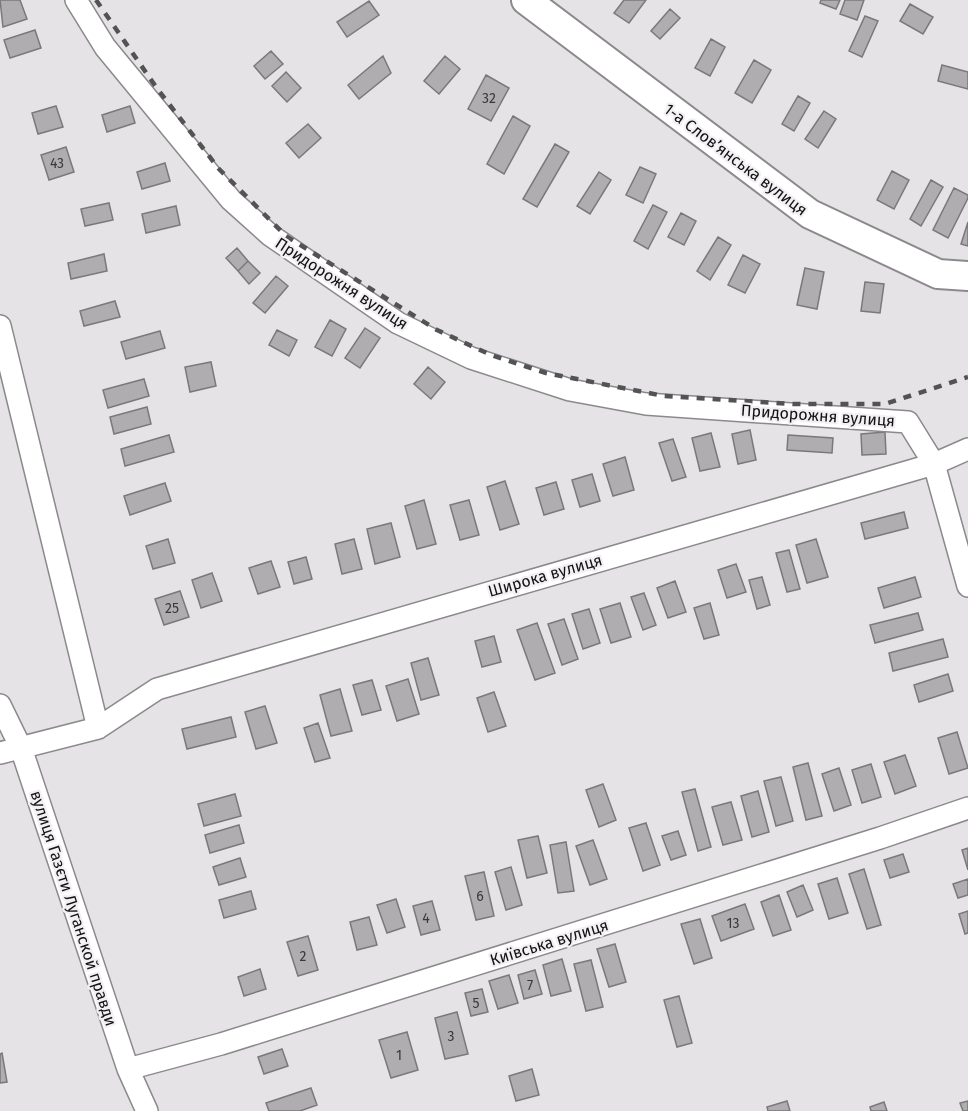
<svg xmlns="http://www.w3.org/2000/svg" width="968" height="1111" viewBox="0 0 968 1111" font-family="'Fira Sans',sans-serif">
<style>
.building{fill:#b0adb1;stroke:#7b787c;stroke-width:1.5}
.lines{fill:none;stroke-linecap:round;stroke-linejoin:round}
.street-casing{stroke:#8c898d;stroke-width:24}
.secondary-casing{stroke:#8c898d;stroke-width:32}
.street{stroke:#fff;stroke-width:21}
.secondary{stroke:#fff;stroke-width:28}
.rail{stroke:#535254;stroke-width:4.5;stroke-dasharray:8 8;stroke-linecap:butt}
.labels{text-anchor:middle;stroke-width:4.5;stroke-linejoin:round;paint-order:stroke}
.number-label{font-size:14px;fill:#3a383a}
.street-label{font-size:16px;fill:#121113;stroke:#f3f0f4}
</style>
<rect width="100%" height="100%" fill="#e6e3e7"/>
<path class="building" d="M0 0H20L27 19 3 27Z
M624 0H646L629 23 614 13Z
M821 0H840L836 9 820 3Z
M845 0H864L857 20 840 14Z
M369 1 379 15 347 37 337 22Z
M910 4 933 17 923 34 900 21Z
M670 9 680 18 660 39 651 31Z
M865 16 878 21 862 57 849 51Z
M35 30 41 48 10 58 4 40Z
M711 39 725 47 710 76 695 68Z
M271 51 283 64 265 79 254 66Z
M383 56 391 73 359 99 348 85Z
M445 56 460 69 439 94 424 81Z
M754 60 771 70 752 103 735 93Z
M942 65 968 72V89L938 81Z
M286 72 301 88 287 102 272 86Z
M486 75 509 88 491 121 468 109Z
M798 96 810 103 794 131 782 124Z
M56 106 63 127 38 134 32 113Z
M130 106 135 123 107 132 102 115Z
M824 111 836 119 818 148 805 139Z
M513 116 530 126 504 174 487 164Z
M308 124 321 138 299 158 286 143Z
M555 144 569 152 537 207 523 199Z
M66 147 74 172 49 180 41 155Z
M165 163 170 181 142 189 137 172Z
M640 167 656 174 643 203 626 195Z
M892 171 909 180 894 209 877 200Z
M599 172 611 180 590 214 577 206Z
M931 180 943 187 921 226 910 219Z
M954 188 968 195V198L948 238 933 230Z
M109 203 113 220 85 226 81 209Z
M653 205 667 212 648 249 634 241Z
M176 206 180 225 146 233 142 214Z
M681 213 696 221 684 245 668 237Z
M968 222V246L961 244Z
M718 237 731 245 710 280 697 271Z
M237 248 248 261 238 271 226 258Z
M104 254 107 271 71 279 68 263Z
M743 255 760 264 745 293 728 285Z
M248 261 260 273 249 284 238 271Z
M805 268 824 272 817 309 797 305Z
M276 276 288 286 265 313 253 303Z
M865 282 884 284 880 313 861 311Z
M115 301 120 317 84 326 80 311Z
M330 320 346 329 332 356 315 347Z
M365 328 380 338 360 368 345 358Z
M277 330 297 340 289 356 269 345Z
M160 331 165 348 126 359 121 342Z
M211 362 216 386 190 392 185 367Z
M428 367 445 382 431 399 414 384Z
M144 379 149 396 108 408 103 390Z
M147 407 151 424 114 434 110 417Z
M750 430 756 460 738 464 732 434Z
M885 432 886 454 862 455 861 434Z
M711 433 720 467 700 471 692 438Z
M169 435 174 452 125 466 121 449Z
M788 435 833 438 832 453 787 450Z
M673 439 686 477 672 481 659 443Z
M625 457 634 490 613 496 603 464Z
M592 474 600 501 580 507 572 480Z
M505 481 519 524 500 530 487 487Z
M556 482 564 509 544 515 536 488Z
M165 483 171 501 130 515 124 496Z
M424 500 436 544 417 549 405 506Z
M469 500 479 535 460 540 450 505Z
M904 512 908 528 865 539 861 523Z
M391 523 400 557 375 564 367 529Z
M168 539 175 563 153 569 146 546Z
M354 539 362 569 342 574 335 544Z
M816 539 828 577 807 583 796 545Z
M789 550 800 589 787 592 776 553Z
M306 557 312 579 294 584 288 562Z
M271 561 280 587 258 594 249 568Z
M736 564 746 592 727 598 718 570Z
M212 573 222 601 201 608 192 580Z
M762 577 770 605 757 609 749 580Z
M915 577 921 597 884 608 878 588Z
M675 581 686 612 668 618 657 588Z
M180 591 189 617 164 625 155 599Z
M644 593 656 625 643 630 631 597Z
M620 603 631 637 611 643 600 609Z
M710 603 719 635 704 639 694 608Z
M589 609 600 643 583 649 572 614Z
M918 613 923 630 875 643 870 625Z
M564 619 578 659 562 665 548 624Z
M537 623 555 673 535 680 517 630Z
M494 636 501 662 482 667 475 641Z
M943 639 948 657 893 671 889 653Z
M428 658 439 695 421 700 411 663Z
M948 674 953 691 919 702 914 685Z
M408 679 419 714 397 721 386 686Z
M372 680 381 710 362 715 353 685Z
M340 689 352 731 331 736 320 695Z
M494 692 506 726 488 732 477 698Z
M265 706 277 743 256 749 245 712Z
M231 717 236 737 187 749 182 729Z
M318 723 330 758 315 762 304 728Z
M957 732 968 768 949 774 938 738Z
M905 755 916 786 895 794 884 762Z
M808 763 822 816 806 820 793 767Z
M871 764 881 797 862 803 852 770Z
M839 768 851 805 834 811 822 774Z
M781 777 793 821 776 826 764 781Z
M603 784 616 820 599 827 586 790Z
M695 789 711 847 698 851 682 792Z
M758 791 769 832 752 837 741 796Z
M235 794 241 816 204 826 198 804Z
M731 802 742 840 723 845 712 807Z
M646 823 660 865 643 871 629 828Z
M239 825 244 843 210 853 205 835Z
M678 831 686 855 671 860 662 836Z
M538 836 547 873 527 878 518 840Z
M593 840 607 879 590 885 576 846Z
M566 842 574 891 558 893 550 845Z
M968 848V870L962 850Z
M903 854 909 872 890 878 884 860Z
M240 858 246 877 219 885 213 867Z
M511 867 522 905 506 910 495 872Z
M864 869 881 925 867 929 849 874Z
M484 872 494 916 476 920 465 876Z
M837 878 848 913 829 919 818 884Z
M968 879V895L958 898 953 884Z
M803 885 813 910 797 917 787 892Z
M251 891 256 909 224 918 219 900Z
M779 895 791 930 773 936 761 902Z
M396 899 405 927 387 933 377 905Z
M432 901 440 930 421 935 413 906Z
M745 904 754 929 721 941 712 916Z
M968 911V933L965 934 959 914Z
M369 917 377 945 357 950 350 922Z
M700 919 712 958 694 964 681 924Z
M308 936 318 970 298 976 287 942Z
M615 944 626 982 609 987 597 949Z
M562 959 571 991 551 996 543 965Z
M591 960 603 1007 586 1011 574 964Z
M260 969 266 989 244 996 238 977Z
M535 970 542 994 524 999 518 975Z
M509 975 518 1003 498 1009 489 981Z
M482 989 488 1012 471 1016 465 993Z
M679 996 692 1043 677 1047 664 1000Z
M457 1012 468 1054 445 1059 435 1018Z
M407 1032 418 1070 391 1078 379 1040Z
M282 1049 288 1066 264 1074 258 1057Z
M2 1053 7 1082 0 1083V1054Z
M532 1069 539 1095 516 1101 509 1076Z
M311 1088 317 1105 300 1111H269L266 1103Z
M787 1101 790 1111H768L767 1107Z
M968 1101V1111H963L960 1103Z
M884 1102 887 1111H871L870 1107Z"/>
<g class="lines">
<g class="street-casing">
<path id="street" d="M76 0 105 47 231 200 270 235 398 323 471 358 570 390 646 404 908 422 934 464 968 586
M0 326 98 728
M0 705 21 748 128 1069 147 1111
M0 753 98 728 157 689 934 464 968 449
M128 1069 221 1044 880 838 968 808"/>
</g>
<g class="secondary-casing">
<path id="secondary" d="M526 0 810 214 938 274 968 276"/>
</g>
<use href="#street" class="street"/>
<use href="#secondary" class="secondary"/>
<path class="rail" d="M96 0 156 87 219 169 286 236 437 330 491 355 546 373 664 396 793 404H885L968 377"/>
</g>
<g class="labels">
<g class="number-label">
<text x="489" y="103">32</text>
<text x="57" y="168">43</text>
<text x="172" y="613">25</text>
<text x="480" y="901">6</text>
<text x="426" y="923">4</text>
<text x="733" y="928">13</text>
<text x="303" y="961">2</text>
<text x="530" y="990">7</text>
<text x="476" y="1008">5</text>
<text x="451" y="1041">3</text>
<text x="399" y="1060">1</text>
</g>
<g class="street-label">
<text transform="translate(736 159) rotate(37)" y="6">1-а Слов’янська вулиця</text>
<text transform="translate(342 283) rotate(33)" y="6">Придорожня вулиця</text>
<text transform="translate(818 415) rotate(4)" y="6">Придорожня вулиця</text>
<text transform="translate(545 575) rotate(-16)" y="6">Широка вулиця</text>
<text transform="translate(74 908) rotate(72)" y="6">вулиця Газєти Луганской правди</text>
<text transform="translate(549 942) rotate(-17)" y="6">Київська вулиця</text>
</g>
</g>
</svg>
